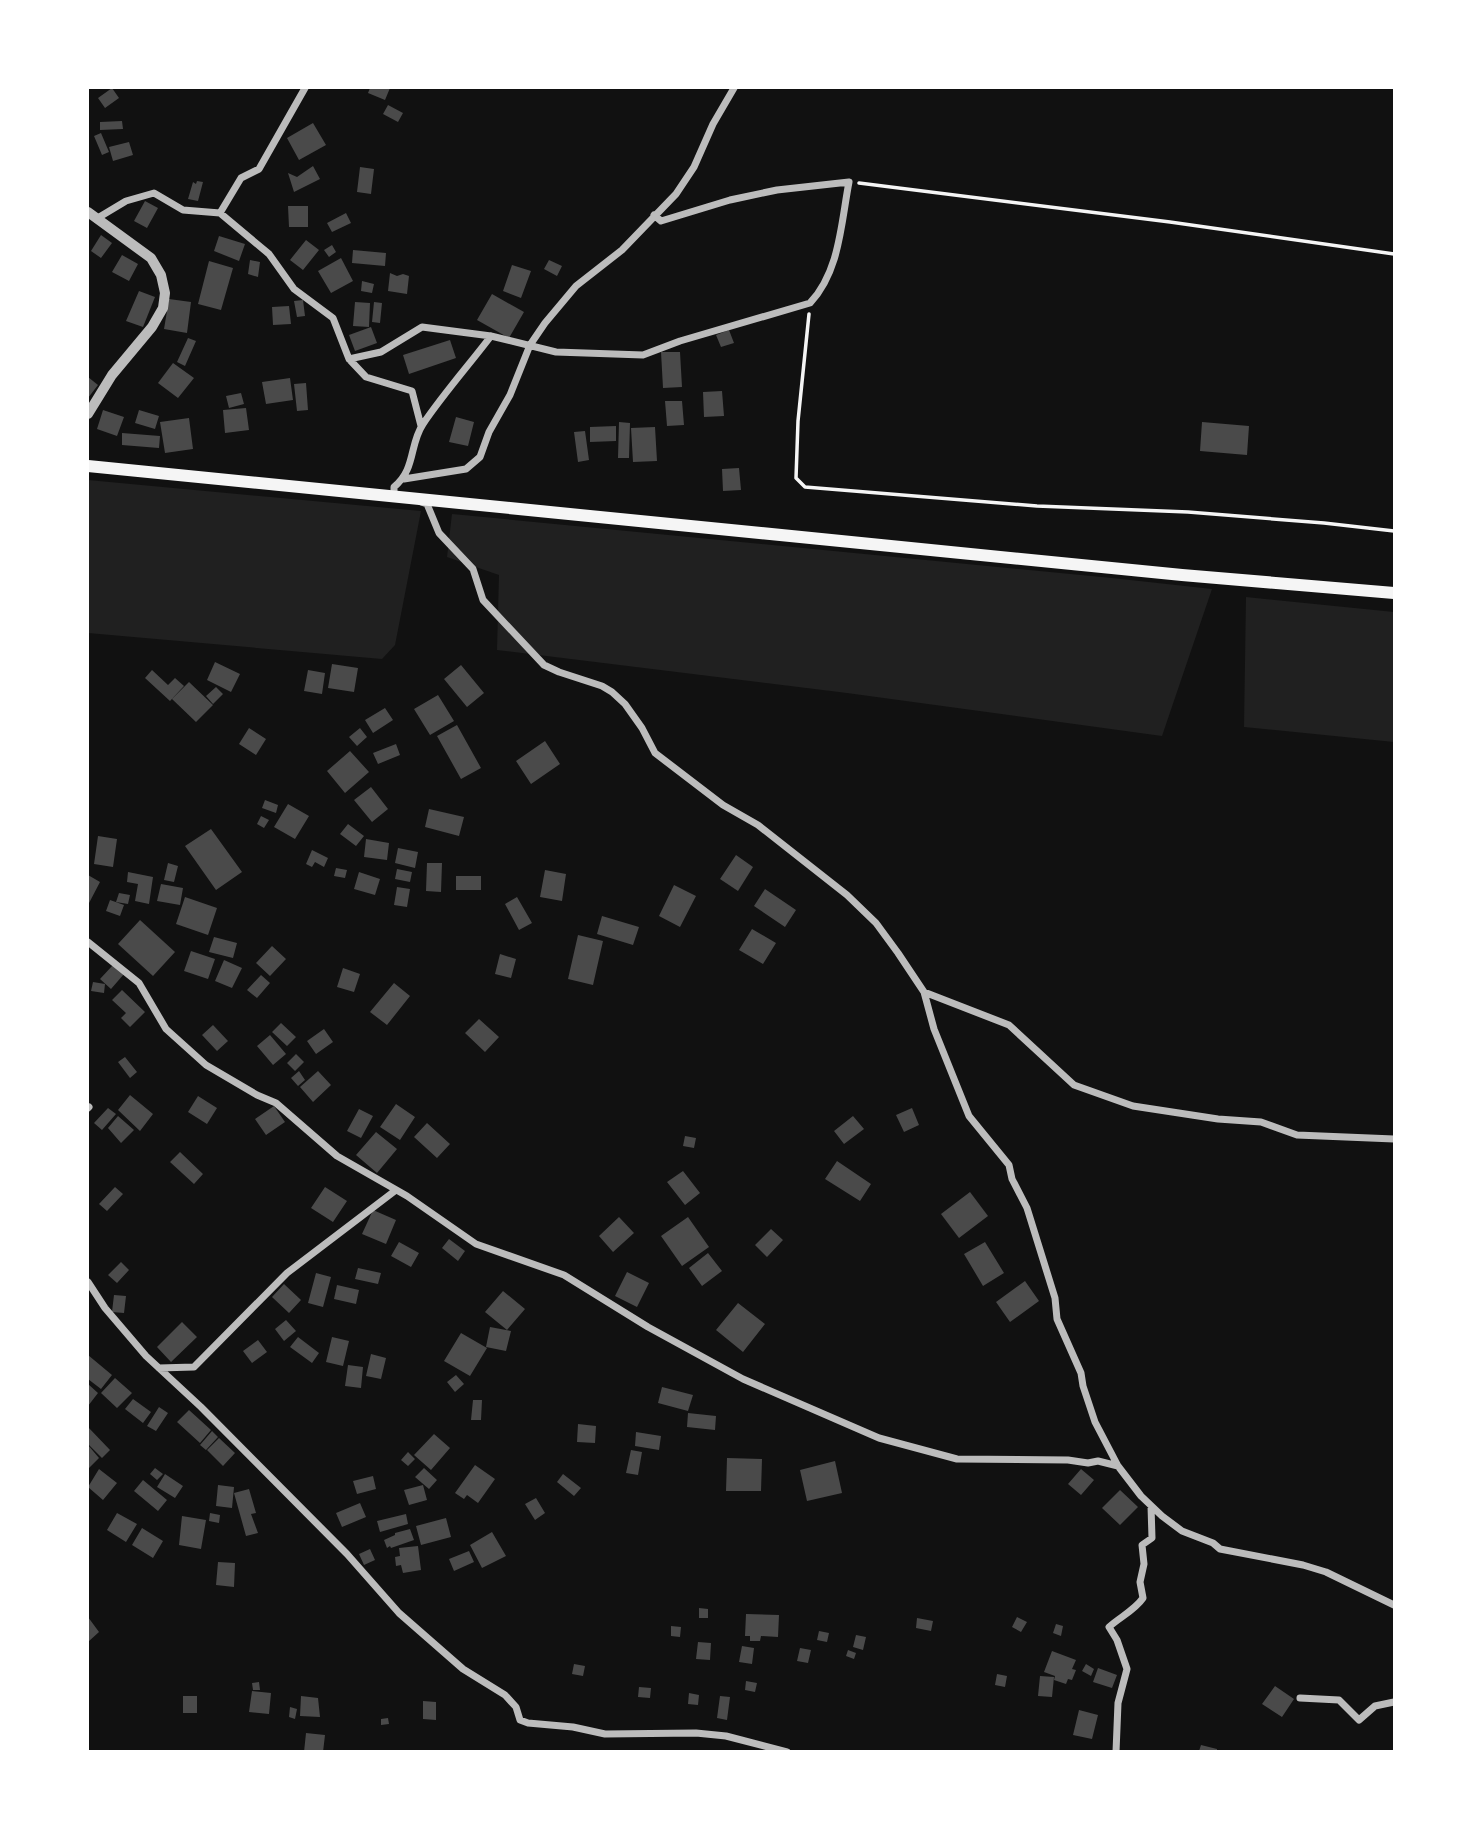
<svg xmlns="http://www.w3.org/2000/svg" width="1482" height="1839" viewBox="0 0 1482 1839" font-family="Barlow,sans-serif">
<style>
.green{fill:#202020}
.building{fill:#4a4a4a}
.lines{fill:none;stroke-linecap:round;stroke-linejoin:round}
.path{stroke:#f5f5f5;stroke-width:3.5}
.minor{stroke:#bcbcbc;stroke-width:7}
.tertiary{stroke:#bcbcbc;stroke-width:10}
.primary{stroke:#f5f5f5;stroke-width:12}
</style>
<rect width="100%" height="100%" fill="#111"/>
<path class="green" d="M88 480 421 511 395 645 382 659 88 633Z
M452 514 1112 578 1212 589 1162 736 847 693 497 650 499 575 447 557Z
M1246 597 1394 612V742L1244 727Z"/>
<path class="building" d="M112 88 119 98 105 108 98 98Z
M370 88H390L385 100 368 93Z
M388 105 403 113 398 122 383 114Z
M122 121 123 129 100 130V122Z
M313 123 326 145 299 160 287 138Z
M101 133 109 152 102 155 94 136Z
M129 142 133 155 113 161 109 147Z
M313 166 320 179 294 192 288 173 297 177Z
M360 167 374 169 371 194 357 192Z
M197 181 203 182 198 201 188 199 193 182 196 184Z
M145 201 158 208 147 228 134 221Z
M288 206H308V227H289Z
M346 213 351 223 332 232 327 223Z
M101 235 112 243 101 258 91 251Z
M219 236 245 244 239 261 214 251Z
M306 240 319 250 303 270 290 260Z
M332 245 336 252 329 257 324 250Z
M353 250 386 253 385 266 352 263Z
M122 255 138 264 129 281 112 272Z
M341 258 353 281 331 293 318 271Z
M250 260 260 262 258 277 248 274Z
M549 260 562 266 557 276 544 269Z
M209 261 233 268 221 310 198 304Z
M512 265 531 271 521 298 503 291Z
M390 273 397 276 403 274 409 276 407 294 388 291Z
M362 281 374 284 372 293 361 291Z
M139 291 155 297 143 327 126 321Z
M492 294 524 312 509 338 477 320Z
M169 299 191 302 187 333 164 329Z
M303 300 305 316 297 317 294 301Z
M355 302 370 303 369 327 353 326Z
M374 302 382 303 380 323 372 322Z
M289 306 291 324 273 325 272 307Z
M371 327 377 343 355 351 349 335Z
M729 330 734 343 721 347 716 335Z
M188 338 196 341 185 366 177 362Z
M450 340 456 358 409 374 403 355Z
M661 352H680L682 387 663 388Z
M173 363 194 378 178 398 158 383Z
M88 377 98 385 88 398Z
M290 378 293 400 266 404 262 382Z
M306 383 308 410 297 411 294 384Z
M722 391 724 416 704 417 703 392Z
M241 393 244 404 229 408 226 396Z
M665 401H682L684 425 667 426Z
M246 408 249 430 225 433 223 410Z
M103 410 124 417 117 436 97 429Z
M139 410 159 416 155 429 135 423Z
M456 417 474 422 468 446 449 442Z
M189 418 193 449 165 453 160 422Z
M619 422 630 423 629 458H618Z
M1202 422 1249 426 1247 455 1200 451Z
M616 426V441L590 442V427Z
M655 427 657 461 633 462 631 428Z
M585 431 589 460 578 462 574 432Z
M122 433 160 436 159 448 122 445Z
M739 468 741 490 723 491 722 469Z
M215 662 240 674 231 692 207 680Z
M332 664 358 668 354 692 328 688Z
M461 665 484 693 467 707 444 679Z
M152 670 168 685 175 678 184 686 170 701 145 678Z
M308 670 325 673 322 694 304 691Z
M189 682 213 705 196 722 172 699Z
M216 687 223 694 213 704 206 696Z
M438 695 454 721 430 735 414 709Z
M385 708 393 720 373 733 365 720Z
M457 725 481 768 461 779 437 736Z
M249 728 266 739 256 755 239 744Z
M360 728 367 737 357 746 349 737Z
M545 741 560 764 531 784 516 761Z
M396 744 400 755 378 764 373 753Z
M350 751 369 772 345 793 327 771Z
M371 787 388 809 372 822 354 800Z
M265 800 278 805 276 813 262 808Z
M288 804 309 816 295 839 274 827Z
M429 809 464 817 459 836 425 827Z
M261 816 269 820 264 828 257 824Z
M348 824 364 836 356 846 340 834Z
M211 829 242 872 216 890 185 846Z
M98 836 117 839 113 867 94 864Z
M366 839 389 843 387 860 364 857Z
M398 848 418 852 415 868 395 863Z
M312 850 328 858 324 867 315 862 312 867 306 864Z
M736 855 753 867 738 891 720 879Z
M168 863 178 866 174 882 164 880Z
M427 863H442L441 892 426 891Z
M336 868 347 870 345 878 334 876Z
M397 869 412 872 410 882 395 879Z
M545 870 566 874 562 901 540 897Z
M128 872 153 877 149 904 135 901 138 884 127 882Z
M359 872 380 879 375 895 354 889Z
M88 875 100 882 88 905Z
M456 876H481V890H456Z
M161 884 183 888 180 905 157 901Z
M674 885 696 896 680 927 659 916Z
M397 887 410 889 407 907 394 905Z
M765 889 796 910 785 927 754 906Z
M119 893 130 895 128 904 116 902Z
M185 897 217 908 208 935 176 924Z
M517 897 532 923 519 930 505 904Z
M110 900 124 905 120 916 106 911Z
M602 916 639 927 633 945 597 934Z
M140 920 175 952 153 976 118 944Z
M752 929 776 943 763 964 739 950Z
M578 935 603 941 593 985 568 979Z
M214 937 237 943 233 958 209 952Z
M272 946 286 959 270 976 256 963Z
M191 951 215 959 208 979 184 971Z
M500 954 516 959 511 978 495 974Z
M224 960 242 968 232 988 215 981Z
M113 965 124 974 111 989 100 979Z
M343 968 360 974 354 992 337 987Z
M261 975 270 983 257 998 247 990Z
M93 982 105 984 104 993 91 991Z
M394 983 410 996 387 1025 370 1012Z
M122 990 145 1012 130 1027 121 1018 126 1013 112 1000Z
M479 1019 499 1037 485 1052 465 1033Z
M281 1023 296 1037 287 1046 272 1032Z
M213 1025 228 1041 217 1051 202 1035Z
M324 1029 333 1042 316 1054 307 1041Z
M270 1035 286 1054 273 1065 257 1046Z
M296 1054 304 1062 295 1071 287 1063Z
M125 1057 137 1072 130 1078 118 1062Z
M299 1071 305 1080 298 1086 291 1078Z
M318 1071 331 1085 313 1102 300 1087Z
M130 1095 153 1114 140 1131 118 1110Z
M198 1096 217 1108 207 1124 188 1112Z
M396 1104 415 1117 400 1140 380 1127Z
M274 1106 285 1122 266 1135 255 1119Z
M108 1108 116 1114 102 1130 94 1123Z
M912 1108 919 1125 904 1132 896 1115Z
M359 1109 373 1116 361 1138 347 1131Z
M118 1116 134 1130 121 1143 108 1128Z
M853 1116 864 1129 844 1144 834 1131Z
M427 1123 450 1144 437 1158 414 1137Z
M376 1132 397 1149 377 1173 356 1155Z
M685 1136 696 1138 694 1148 683 1146Z
M180 1152 203 1174 194 1184 170 1162Z
M837 1161 871 1184 860 1201 825 1179Z
M683 1171 700 1193 685 1205 667 1182Z
M115 1187 123 1194 107 1211 99 1204Z
M325 1187 347 1201 333 1222 311 1208Z
M970 1192 988 1216 959 1238 941 1214Z
M373 1210 396 1220 386 1244 362 1234Z
M619 1217 634 1233 613 1252 599 1236Z
M688 1217 709 1247 682 1266 661 1236Z
M771 1229 783 1240 767 1257 755 1245Z
M449 1239 465 1251 458 1261 442 1248Z
M399 1242 419 1253 411 1267 391 1256Z
M985 1242 1004 1273 983 1286 964 1254Z
M708 1253 722 1271 702 1286 689 1268Z
M121 1262 129 1270 117 1283 108 1275Z
M358 1268 381 1273 378 1284 355 1279Z
M627 1272 649 1283 637 1307 615 1296Z
M316 1273 331 1277 323 1307 308 1303Z
M1025 1281 1039 1301 1010 1322 996 1302Z
M284 1284 301 1300 289 1313 272 1297Z
M337 1285 359 1290 356 1304 334 1299Z
M503 1291 525 1309 507 1330 485 1312Z
M114 1295 126 1296 124 1313 112 1312Z
M738 1303 765 1324 743 1352 716 1330Z
M286 1320 296 1331 284 1341 275 1329Z
M182 1322 197 1337 171 1362 157 1347Z
M490 1327 511 1331 506 1351 486 1347Z
M461 1333 487 1348 470 1376 444 1361Z
M298 1337 319 1353 312 1363 290 1347Z
M332 1337 349 1341 343 1366 326 1362Z
M258 1340 267 1352 252 1363 243 1351Z
M371 1354 386 1358 381 1379 366 1376Z
M88 1355 112 1375 101 1389 88 1379Z
M348 1365 363 1367 361 1388 345 1386Z
M456 1375 464 1384 455 1392 447 1382Z
M115 1378 132 1393 117 1408 101 1393Z
M88 1384 98 1393 88 1406Z
M662 1387 693 1395 688 1411 658 1403Z
M133 1399 151 1412 143 1423 125 1409Z
M473 1400H482L481 1420H471Z
M159 1407 168 1413 156 1431 147 1426Z
M189 1410 211 1430 200 1443 177 1422Z
M688 1413 716 1416 715 1430 687 1427Z
M578 1424 596 1426 595 1443 577 1442Z
M88 1427 110 1450 102 1458 88 1444Z
M212 1431 218 1437 206 1450 200 1445Z
M636 1432 661 1436 659 1450 635 1446Z
M434 1434 450 1448 431 1470 414 1455Z
M219 1438 235 1453 223 1466 207 1450Z
M88 1445 99 1458 88 1469Z
M631 1450 642 1452 638 1475 626 1473Z
M408 1452 415 1459 408 1466 401 1460Z
M727 1458 762 1459 761 1491H726Z
M835 1461 842 1493 807 1501 800 1470Z
M475 1465 495 1479 478 1503 467 1495 464 1499 455 1493Z
M155 1468 163 1474 157 1480 150 1474Z
M424 1468 437 1480 429 1489 415 1477Z
M99 1469 117 1483 103 1500 88 1487Z
M1081 1469 1094 1480 1081 1495 1068 1484Z
M165 1474 183 1486 175 1498 157 1487Z
M563 1474 581 1488 574 1496 557 1482Z
M373 1476 376 1489 357 1494 353 1481Z
M143 1480 167 1500 158 1511 134 1491Z
M218 1485 234 1487 232 1508 216 1506Z
M423 1485 427 1500 409 1505 404 1490Z
M249 1489 256 1513 251 1514 258 1533 246 1536 234 1493Z
M1120 1490 1138 1507 1120 1525 1102 1508Z
M536 1498 545 1513 535 1520 525 1504Z
M360 1503 366 1517 342 1527 336 1513Z
M117 1513 137 1524 126 1542 107 1530Z
M210 1513 220 1515 219 1523 209 1521Z
M406 1514 408 1524 380 1532 377 1521Z
M182 1516 206 1520 201 1549 179 1545Z
M446 1518 451 1537 421 1545 416 1526Z
M142 1528 163 1541 153 1558 132 1545Z
M410 1529 414 1540 391 1548 390 1546 387 1548 384 1540 395 1535V1533Z
M492 1532 506 1556 482 1568 470 1545Z
M418 1546 421 1570 403 1573 401 1565 396 1566 395 1557 400 1556 399 1548Z
M370 1549 375 1560 364 1565 359 1554Z
M469 1551 474 1562 454 1571 449 1559Z
M218 1562 235 1563 234 1587 216 1585Z
M699 1608 708 1609V1618H699Z
M746 1614 779 1615 778 1637 761 1636 760 1641H750V1636H745Z
M88 1617 99 1632 88 1642Z
M1017 1617 1027 1622 1021 1632 1012 1627Z
M917 1618 933 1621 931 1631 916 1628Z
M1056 1624 1063 1626 1061 1636 1053 1633Z
M671 1626 681 1627 680 1637 671 1636Z
M819 1631 829 1633 827 1642 817 1640Z
M856 1635 866 1637 863 1650 853 1647Z
M698 1642 711 1643 710 1660 696 1659Z
M742 1646 754 1648 752 1664 739 1662Z
M800 1648 811 1650 808 1663 797 1661Z
M848 1650 856 1653 854 1659 846 1656Z
M1052 1651 1076 1660 1072 1669 1076 1670 1072 1680 1068 1679 1066 1684 1054 1680 1055 1676 1044 1672Z
M574 1664 585 1666 583 1676 572 1674Z
M1086 1664 1094 1669 1091 1676 1082 1671Z
M1098 1668 1117 1675 1112 1688 1093 1682Z
M997 1674 1007 1676 1005 1687 995 1685Z
M1040 1676 1054 1677 1052 1697 1038 1696Z
M746 1681 757 1683 755 1692 745 1690Z
M259 1682 260 1690H253L252 1683Z
M1275 1686 1294 1699 1282 1717 1262 1704Z
M639 1687 651 1688 650 1698 638 1697Z
M252 1691 271 1693 269 1714 249 1712Z
M689 1693 699 1695 698 1705 688 1704Z
M183 1696H197V1713H183Z
M301 1696 318 1698 320 1717 300 1716Z
M720 1696 730 1697 727 1720 717 1718Z
M423 1701 436 1702V1720L423 1719Z
M290 1707 297 1709 295 1719 289 1717Z
M1079 1710 1098 1715 1092 1739 1073 1735Z
M388 1718 389 1724 381 1725V1719Z
M306 1733 325 1735 323 1752H304Z
M1201 1745 1217 1749V1752L1199 1751Z"/>
<g class="lines">
<path class="path" d="M859 183 1170 222 1394 254
M809 314 798 421 796 478 805 487 1037 506 1188 512 1324 523 1394 531"/>
<path class="minor" d="M220 213 269 254 294 289 333 318 349 359 366 377 412 391 421 426
M96 219 126 201 154 193 183 210 220 213 241 178 259 169 305 88
M349 359 381 352 422 327 491 336 556 352 643 355 680 341 810 303C840 271 841 223 849 182L777 190 730 200 661 221 654 215
M404 479 466 469 480 457 489 432 510 395 530 345 545 323 576 286 622 250 676 194 694 167 713 124 734 88
M394 495V487C416 469 409 445 423 424 444 393 469 365 491 336
M421 502 427 504 439 533 473 569 483 600 544 665 559 672 602 686 612 692 625 704 642 728 655 753 723 805 758 825 847 895 876 923 898 953 924 992 934 1029 969 1116 1009 1165 1012 1179 1027 1208 1055 1298 1057 1319 1081 1373 1083 1386 1095 1422 1118 1466
M88 942 139 983 166 1029 206 1065 257 1095 276 1103 337 1156 407 1196 476 1244 564 1275 648 1327 743 1379 879 1438 957 1459 1068 1460 1088 1463 1098 1461 1118 1466 1141 1496 1162 1516 1182 1531 1213 1543 1220 1549 1303 1565 1326 1572 1394 1605
M924 992 1009 1025 1074 1085 1133 1106 1218 1119 1261 1122 1297 1135 1394 1139
M88 1108 89 1107
M88 1282 105 1308 146 1356 201 1407 347 1554 399 1613 463 1669 505 1695 516 1707 520 1720 528 1723 573 1727 605 1734 696 1733 726 1736 787 1752
M159 1368 194 1367 287 1273 396 1190
M1300 1698 1339 1700 1359 1720 1375 1706 1394 1702
M1116 1752 1118 1703 1127 1669 1117 1640 1109 1627C1120 1617 1135 1610 1143 1598L1140 1582 1144 1564 1142 1545 1152 1538 1151 1506"/>
<path class="tertiary" d="M88 212 151 258 161 275 165 293 163 308 152 327 112 375 88 414"/>
<path class="primary" d="M88 466 1182 575 1394 593"/>
</g>
<rect width="1482" height="1839" fill="none" stroke="#ffffff" stroke-width="178"/>
</svg>
